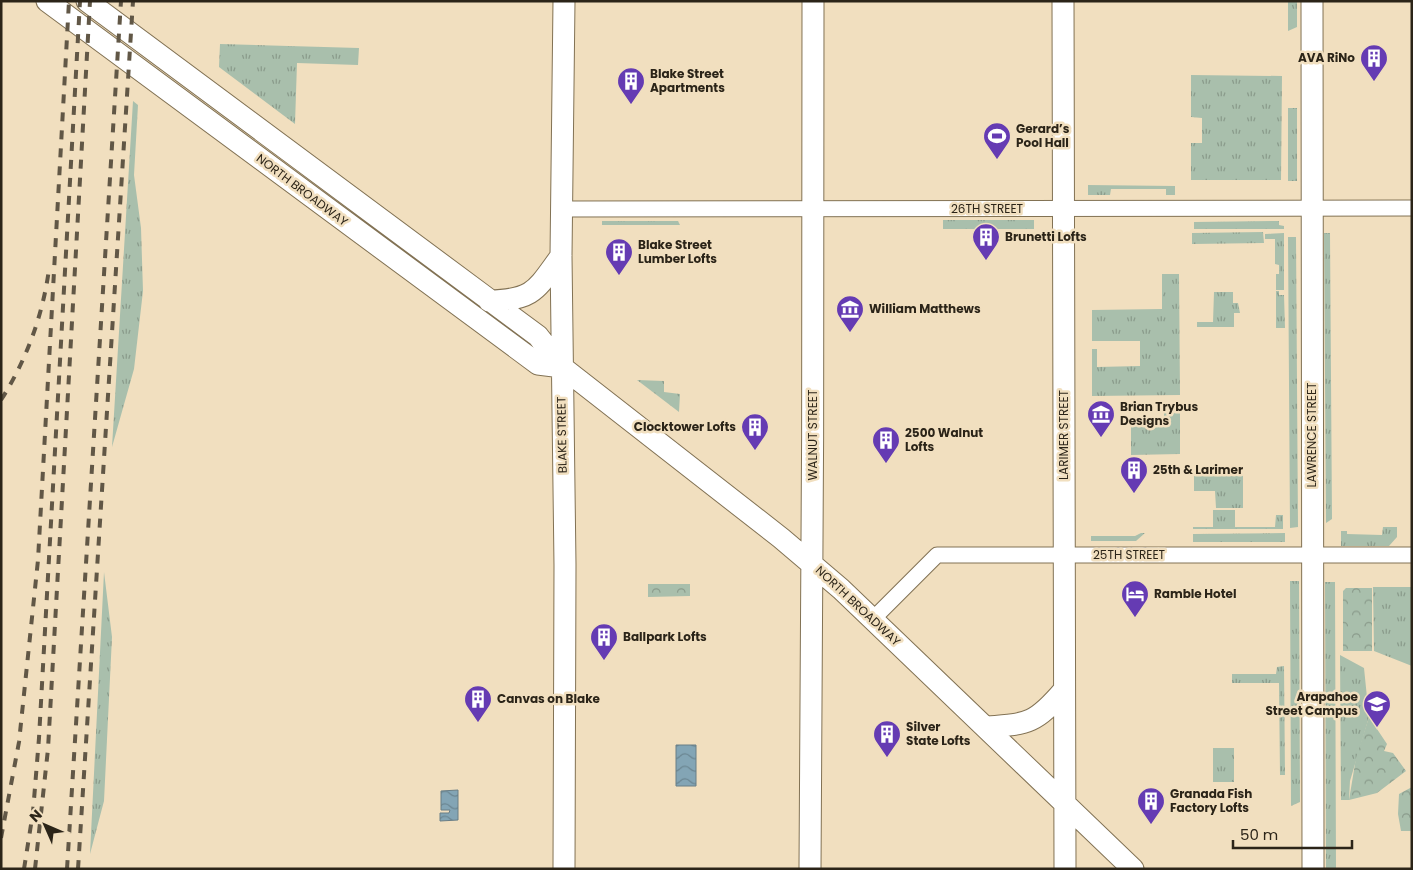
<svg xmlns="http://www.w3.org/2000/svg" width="1413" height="870" viewBox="0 0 1413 870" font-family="Poppins,sans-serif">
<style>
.grass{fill:url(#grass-tufts)}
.forest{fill:url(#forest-crowns)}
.water{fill:url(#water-waves);stroke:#697e86}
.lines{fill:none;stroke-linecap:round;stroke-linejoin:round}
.street-casing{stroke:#827254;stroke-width:17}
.secondary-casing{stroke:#827254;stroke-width:23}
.street{stroke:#fff;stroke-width:15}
.secondary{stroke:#fff;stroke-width:21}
.rail{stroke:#615746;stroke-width:4;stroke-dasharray:9 9;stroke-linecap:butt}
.labels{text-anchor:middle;stroke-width:5;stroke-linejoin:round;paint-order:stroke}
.poi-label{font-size:12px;font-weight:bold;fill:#2b2418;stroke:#f1dfbf;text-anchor:start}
.street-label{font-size:12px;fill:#2b2418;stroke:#f1dfbf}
</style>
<defs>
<pattern id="grass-tufts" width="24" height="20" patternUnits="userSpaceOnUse" patternTransform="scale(1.25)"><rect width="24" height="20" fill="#a9bfac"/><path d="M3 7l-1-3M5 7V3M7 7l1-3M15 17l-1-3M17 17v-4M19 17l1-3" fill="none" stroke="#8a9b8b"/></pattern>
<pattern id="forest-crowns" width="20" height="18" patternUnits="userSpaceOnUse" patternTransform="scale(1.25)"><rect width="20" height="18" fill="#a9bfac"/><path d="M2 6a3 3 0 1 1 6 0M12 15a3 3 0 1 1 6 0" fill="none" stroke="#8a9b8b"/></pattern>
<pattern id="water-waves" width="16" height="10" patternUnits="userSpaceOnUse" patternTransform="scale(1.25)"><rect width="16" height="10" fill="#83a5b5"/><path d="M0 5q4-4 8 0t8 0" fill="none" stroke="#6b8692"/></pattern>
</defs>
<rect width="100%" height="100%" fill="#f1dfbf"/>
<path class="grass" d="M1288 1H1297V27L1288 31Z
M220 44 359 48 358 65 297 63 295 124 219 67Z
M1191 75 1282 76 1281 180H1191V143H1202V118L1191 117Z
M133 101 138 105 134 175 141 228 143 291 134 369 112 447Z
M1288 108H1297V181H1288Z
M1088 185 1175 186V195H1166V189H1111L1110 195H1088Z
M943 220H1034V229H943Z
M602 221H678L680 225H602Z
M1279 221V225L1284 226V229H1194V222Z
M1263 232 1264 243 1192 244V233Z
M1284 233V290H1276V274H1279V265L1275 264V239H1265V234Z
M1324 233H1330L1332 519 1326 523Z
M1288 237H1296L1298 527 1290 528Z
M1162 274H1179L1180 395 1092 396V349H1097V367L1140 366V341H1092V310L1162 309Z
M1276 291H1279V295H1284L1285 328H1276Z
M1214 292H1233V303H1238L1240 313H1234V327H1197V322H1213Z
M637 380 664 381V392L680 394 679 412Z
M1164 412H1180V454L1131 455V420H1164Z
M1243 472V508H1216L1215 491H1194V473Z
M1213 510H1235V527H1275L1276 515H1283V529H1193V527H1213Z
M1383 527H1397V537L1389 546H1341V531H1347V534L1382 535Z
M1141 533H1145L1136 541H1091V536H1135Z
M1285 533V542H1193V534Z
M104 572 112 637 104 801 90 854Z
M1290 581H1299L1300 802 1291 806Z
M1325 582H1335L1336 869H1326Z
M1373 587H1412V666L1374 651Z
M1340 655 1364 668 1369 717 1350 781 1349 800H1341Z
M1284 666 1285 775H1280L1279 683H1232V674H1276L1277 667Z
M1213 748H1234V782H1213Z"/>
<path class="forest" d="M648 584H690V596L648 597Z
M1346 588H1372V651H1343V591Z
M1369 717 1387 744 1384 751 1393 753 1406 771 1377 793 1349 800 1356 758Z
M1412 787V831H1401L1398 814 1399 794Z"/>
<path class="water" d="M676 745H696V786H676Z
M458 790V820L440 821V813H449L450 810H441V791Z"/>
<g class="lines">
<g class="street-casing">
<path id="street" d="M562 209 1412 208
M873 619 937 555H1412"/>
</g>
<g class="secondary-casing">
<path id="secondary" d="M47 1 538 364 562 367
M87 1 538 336 562 367 781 538 841 589 1133 869
M564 1 561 256 565 565 564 869
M1063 1 1065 869
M1312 1 1313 869
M489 301C534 300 536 290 561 256
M987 727C1029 724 1036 723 1064 690
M810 869C813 580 813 290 813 1"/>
</g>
<use href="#street" class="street"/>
<use href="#secondary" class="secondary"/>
<path class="rail" d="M1 400C26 361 43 315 49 269
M1 838 19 742 38 560 69 1
M24 869 33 812 39 738 80 1
M35 869 48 749 90 1
M67 869 121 1
M78 869 133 1"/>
</g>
<defs>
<g id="building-pin" transform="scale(1.4375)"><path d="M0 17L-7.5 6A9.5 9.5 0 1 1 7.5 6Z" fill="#653bb3" stroke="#f1dfbf"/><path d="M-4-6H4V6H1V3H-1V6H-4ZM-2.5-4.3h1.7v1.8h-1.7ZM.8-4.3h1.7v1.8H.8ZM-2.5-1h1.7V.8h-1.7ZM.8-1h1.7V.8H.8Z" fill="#fff"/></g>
<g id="stadium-pin" transform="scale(1.4375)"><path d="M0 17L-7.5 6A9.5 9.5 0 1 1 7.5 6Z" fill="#653bb3" stroke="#f1dfbf"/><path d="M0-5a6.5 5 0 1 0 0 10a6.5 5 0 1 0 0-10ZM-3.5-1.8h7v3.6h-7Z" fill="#fff"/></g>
<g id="museum-pin" transform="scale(1.4375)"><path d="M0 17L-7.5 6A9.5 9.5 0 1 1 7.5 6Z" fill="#653bb3" stroke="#f1dfbf"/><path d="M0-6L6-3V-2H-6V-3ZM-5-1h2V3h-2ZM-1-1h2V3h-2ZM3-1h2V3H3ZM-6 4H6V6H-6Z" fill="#fff"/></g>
<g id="hotel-pin" transform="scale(1.4375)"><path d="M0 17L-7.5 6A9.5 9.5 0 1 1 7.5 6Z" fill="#653bb3" stroke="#f1dfbf"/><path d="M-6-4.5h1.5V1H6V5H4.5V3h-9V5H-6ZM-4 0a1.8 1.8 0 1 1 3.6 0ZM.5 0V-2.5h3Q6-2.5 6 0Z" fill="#fff"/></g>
<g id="school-pin" transform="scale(1.4375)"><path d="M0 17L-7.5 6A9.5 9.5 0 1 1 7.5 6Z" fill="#653bb3" stroke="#f1dfbf"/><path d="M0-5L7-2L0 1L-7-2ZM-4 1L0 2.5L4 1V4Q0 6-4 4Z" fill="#fff"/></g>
</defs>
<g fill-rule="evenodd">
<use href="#building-pin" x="1374" y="58"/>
<use href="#building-pin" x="631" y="81"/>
<use href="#stadium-pin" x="997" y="136"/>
<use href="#building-pin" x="986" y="237"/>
<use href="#building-pin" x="619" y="252"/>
<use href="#museum-pin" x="850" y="309"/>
<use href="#museum-pin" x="1101" y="414"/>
<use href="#building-pin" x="755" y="427"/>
<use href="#building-pin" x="886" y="440"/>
<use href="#building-pin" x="1134" y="470"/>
<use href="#hotel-pin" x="1135" y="594"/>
<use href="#building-pin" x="604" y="637"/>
<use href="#building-pin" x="478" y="699"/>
<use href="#school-pin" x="1377" y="704"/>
<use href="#building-pin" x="887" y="734"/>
<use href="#building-pin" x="1151" y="801"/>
</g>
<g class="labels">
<g class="poi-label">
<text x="1355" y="62" text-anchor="end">AVA RiNo</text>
<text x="650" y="78">Blake Street<tspan x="650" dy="14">Apartments</tspan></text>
<text x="1016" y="133">Gerard’s<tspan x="1016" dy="14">Pool Hall</tspan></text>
<text x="1005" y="241">Brunetti Lofts</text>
<text x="638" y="249">Blake Street<tspan x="638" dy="14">Lumber Lofts</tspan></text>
<text x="869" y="313">William Matthews</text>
<text x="1120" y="411">Brian Trybus<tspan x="1120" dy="14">Designs</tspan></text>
<text x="736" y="431" text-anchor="end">Clocktower Lofts</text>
<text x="905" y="437">2500 Walnut<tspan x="905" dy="14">Lofts</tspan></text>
<text x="1153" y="474">25th &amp; Larimer</text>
<text x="1154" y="598">Ramble Hotel</text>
<text x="623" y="641">Ballpark Lofts</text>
<text x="1358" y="701" text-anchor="end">Arapahoe<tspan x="1358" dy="14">Street Campus</tspan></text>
<text x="497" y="703">Canvas on Blake</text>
<text x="906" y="731">Silver<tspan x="906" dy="14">State Lofts</tspan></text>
<text x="1170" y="798">Granada Fish<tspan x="1170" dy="14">Factory Lofts</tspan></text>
</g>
<g class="street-label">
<text transform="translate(302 190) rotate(37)" y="4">NORTH BROADWAY</text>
<text x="987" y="213">26TH STREET</text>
<text transform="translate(562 435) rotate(-91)" y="4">BLAKE STREET</text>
<text transform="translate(813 435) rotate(-90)" y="4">WALNUT STREET</text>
<text transform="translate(1064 435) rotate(-90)" y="4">LARIMER STREET</text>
<text transform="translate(1312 435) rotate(-90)" y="4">LAWRENCE STREET</text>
<text x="1129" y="559">25TH STREET</text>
<text transform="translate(858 606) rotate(43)" y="4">NORTH BROADWAY</text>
</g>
</g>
<rect width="1413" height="870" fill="none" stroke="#2b2418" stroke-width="5"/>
<g transform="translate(45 825) rotate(315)" stroke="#f1dfbf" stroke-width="4" paint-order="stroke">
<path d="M0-4L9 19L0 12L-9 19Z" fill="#2b2418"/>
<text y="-8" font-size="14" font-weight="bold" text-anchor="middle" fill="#2b2418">N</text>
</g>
<path d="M1233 840v8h119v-8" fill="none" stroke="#2b2418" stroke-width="2.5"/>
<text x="1240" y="840" font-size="15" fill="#2b2418" stroke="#f1dfbf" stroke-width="4" paint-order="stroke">50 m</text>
</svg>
